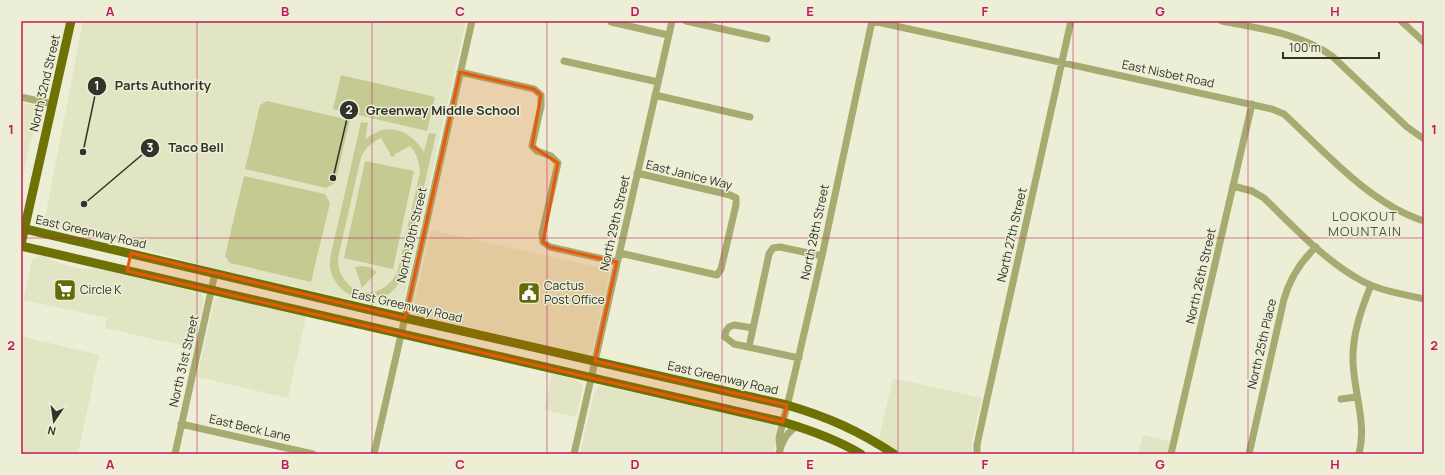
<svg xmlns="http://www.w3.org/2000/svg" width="1445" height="475" viewBox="0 0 1445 475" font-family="Manrope,sans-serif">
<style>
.built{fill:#e2e5c4}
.green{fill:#c5ca93;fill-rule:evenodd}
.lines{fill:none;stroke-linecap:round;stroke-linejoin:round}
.minor{stroke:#a7ab72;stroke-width:7}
.major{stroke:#6e7204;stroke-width:9}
.marked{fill:#e8590c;fill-opacity:0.2;stroke:#e8590c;stroke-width:3;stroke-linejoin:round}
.grid{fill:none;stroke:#c2185b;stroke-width:1;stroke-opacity:0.55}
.labels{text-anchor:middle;stroke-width:3;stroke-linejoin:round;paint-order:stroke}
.street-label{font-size:12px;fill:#323329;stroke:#ecefd5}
.poi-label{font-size:12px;fill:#323329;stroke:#ecefd5;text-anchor:start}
.neighbourhood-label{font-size:13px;letter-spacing:1px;fill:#555741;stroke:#ecefd5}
.leader{fill:none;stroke:#323329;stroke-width:1.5}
.callout-dot{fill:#323329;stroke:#ecefd5;stroke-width:1.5}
.mark-label{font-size:12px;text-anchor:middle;font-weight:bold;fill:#fff}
.callout-label{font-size:13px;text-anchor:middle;font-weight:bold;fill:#323329;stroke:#ecefd5;stroke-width:3;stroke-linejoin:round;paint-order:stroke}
.neatline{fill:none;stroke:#c2185b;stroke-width:1.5}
.grid-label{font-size:13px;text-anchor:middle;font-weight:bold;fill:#c2185b}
</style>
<rect width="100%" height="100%" fill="#ecefd5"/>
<path class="built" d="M83 21H466L403 304 401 307 395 309 216 269 44 223Z
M21 102 32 105 35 106 38 112 21 183Z
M431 230 610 270 592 351 590 353 586 354 416 315 414 313 413 310Z
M42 256 62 264 83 269 94 268 201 293 204 300 193 348 105 328 107 318 23 300 32 261 36 257Z
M220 297 306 317 288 398 197 377 214 303 215 300Z
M21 336 99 355 78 454H21Z
M552 374 577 380 582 385 583 388 576 417 544 410Z
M893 378 982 398 972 440V454H902L879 438Z
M600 386H603L772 424 775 426 778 431 774 454H580L594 393 597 388Z
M1143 435 1170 441 1167 454H1138Z"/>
<path class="green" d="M341 75 435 97 427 131 333 109Z
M267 101 350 120 335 183 326 188 245 169 260 105Z
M361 122 368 123 365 139C370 136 376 132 382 130 400 126 415 137 424 152L429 133 436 134 404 273C400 282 395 290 387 295 366 307 338 295 331 272 329 266 330 260 331 254ZM381 138 390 153V156L394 157 395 154 410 146C417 154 419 161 420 172L398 270C383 306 338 296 338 258L361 157C366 147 371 143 381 138Z
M365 161 414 171 393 269 344 258Z
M244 176 325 194 330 203 311 282 230 263 225 256Z
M362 266 369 267 377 272 362 288 355 267Z"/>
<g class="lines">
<path class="minor" d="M686 21 767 39
M873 21 1272 109 1284 114C1325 152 1370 204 1424 221
M1222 21C1261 29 1299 33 1332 56L1407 127 1424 139
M1401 21 1424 42
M611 22 668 35
M564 61 658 82
M460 72 534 89 541 95V106L532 146 537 151 551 156 558 163 542 234 543 242 550 247 617 262
M655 95 750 117
M21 97 52 104
M1233 186 1252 191 1264 198C1294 227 1325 261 1362 281 1381 291 1403 294 1424 299
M620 253 717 275 721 269 736 205V198L730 195 637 173
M753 328 734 325 729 327 726 331 725 337 734 344 799 358
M749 347 769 254 773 248 780 247 822 256
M1341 399 1357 397
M181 424 313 454
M780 448 779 438 790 394 822 256 872 21
M175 454 215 273
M374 454 472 21
M574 454 672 21
M779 454C781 443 787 431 798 426
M977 454V445L983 417 1071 21
M1171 454 1252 104
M1249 454 1284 299C1290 278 1300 262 1316 247
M1359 454C1367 424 1354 393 1353 362 1352 335 1361 310 1371 285"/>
<path class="major" d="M21 228 405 318 787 405C828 417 859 431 894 454
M21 244 71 21
M21 246 783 422C810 430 836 439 861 454"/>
</g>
<path class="marked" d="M460 72 534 89 541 95 532 146 558 163 543 242 550 247 617 262 595 361 787 405 783 422 127 271 131 253 405 318Z"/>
<path class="grid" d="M197 21V454M372 21V454M547 21V454M722 21V454M898 21V454M1073 21V454M1248 21V454M21 238H1424"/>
<defs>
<g id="supermarket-square" transform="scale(1.15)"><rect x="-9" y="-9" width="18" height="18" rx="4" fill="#666908" stroke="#ecefd5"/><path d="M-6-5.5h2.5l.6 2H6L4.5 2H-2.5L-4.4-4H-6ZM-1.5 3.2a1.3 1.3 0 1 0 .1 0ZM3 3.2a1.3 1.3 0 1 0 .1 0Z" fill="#fff"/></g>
<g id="civic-square" transform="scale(1.15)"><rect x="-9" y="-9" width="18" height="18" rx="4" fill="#666908" stroke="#ecefd5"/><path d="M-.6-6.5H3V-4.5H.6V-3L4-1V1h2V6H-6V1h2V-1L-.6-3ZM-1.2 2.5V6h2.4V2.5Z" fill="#fff"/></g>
</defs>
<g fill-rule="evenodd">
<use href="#supermarket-square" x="65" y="290"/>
<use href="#civic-square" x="529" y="293"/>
</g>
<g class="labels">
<g class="street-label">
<text transform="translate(1168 74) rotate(12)" y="4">East Nisbet Road</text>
<text transform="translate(45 83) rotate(-77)" y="4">North 32nd Street</text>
<text transform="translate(689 175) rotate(14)" y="4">East Janice Way</text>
<text transform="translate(615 223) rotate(-77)" y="4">North 29th Street</text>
<text transform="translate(91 232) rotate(13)" y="4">East Greenway Road</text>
<text transform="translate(815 232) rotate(-78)" y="4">North 28th Street</text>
<text transform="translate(412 235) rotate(-77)" y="4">North 30th Street</text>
<text transform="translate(1012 235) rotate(-77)" y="4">North 27th Street</text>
<text transform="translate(1201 276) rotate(-77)" y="4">North 26th Street</text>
<text transform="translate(407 306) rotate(13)" y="4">East Greenway Road</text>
<text transform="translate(1262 344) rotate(-77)" y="4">North 25th Place</text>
<text transform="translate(184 361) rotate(-77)" y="4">North 31st Street</text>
<text transform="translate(723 378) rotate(13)" y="4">East Greenway Road</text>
<text transform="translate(250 428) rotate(13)" y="4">East Beck Lane</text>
</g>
<g class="poi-label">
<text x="544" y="290">Cactus<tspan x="544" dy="14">Post Office</tspan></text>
<text x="80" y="294">Circle K</text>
</g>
<g class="neighbourhood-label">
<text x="1365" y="221">LOOKOUT<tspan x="1365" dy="15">MOUNTAIN</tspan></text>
</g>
</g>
<path class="leader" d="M83 152L97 86M333 178L349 110M84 204L150 148"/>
<g class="callout-dot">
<circle cx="83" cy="152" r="4"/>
<circle cx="333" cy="178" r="4"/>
<circle cx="84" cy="204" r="4"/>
<circle cx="97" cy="86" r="10"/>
<circle cx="349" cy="110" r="10"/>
<circle cx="150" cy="148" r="10"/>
</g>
<g class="mark-label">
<text x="97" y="90">1</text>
<text x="349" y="114">2</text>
<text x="150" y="152">3</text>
</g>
<g class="callout-label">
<text x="163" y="90">Parts Authority</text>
<text x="443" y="115">Greenway Middle School</text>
<text x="196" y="152">Taco Bell</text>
</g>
<rect width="1445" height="475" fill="none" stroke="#ecefd5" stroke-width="44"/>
<g transform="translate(54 421) rotate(193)" stroke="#ecefd5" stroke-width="3" paint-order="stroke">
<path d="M0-3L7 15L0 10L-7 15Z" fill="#323329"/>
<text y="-6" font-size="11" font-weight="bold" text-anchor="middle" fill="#323329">N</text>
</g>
<path d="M1283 52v6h96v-6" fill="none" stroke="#323329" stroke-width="2"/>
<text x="1289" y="52" font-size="12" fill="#323329" stroke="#ecefd5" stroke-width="3" paint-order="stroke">100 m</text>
<rect x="22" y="22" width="1401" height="431" class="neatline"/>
<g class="grid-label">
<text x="110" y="16">A</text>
<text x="285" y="16">B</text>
<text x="460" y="16">C</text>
<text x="635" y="16">D</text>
<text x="810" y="16">E</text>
<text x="985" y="16">F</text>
<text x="1160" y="16">G</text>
<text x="1335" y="16">H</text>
<text x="11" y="134">1</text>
<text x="1434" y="134">1</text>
<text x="11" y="350">2</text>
<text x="1434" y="350">2</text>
<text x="110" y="469">A</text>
<text x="285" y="469">B</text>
<text x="460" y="469">C</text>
<text x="635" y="469">D</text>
<text x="810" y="469">E</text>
<text x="985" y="469">F</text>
<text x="1160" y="469">G</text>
<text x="1335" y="469">H</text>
</g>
</svg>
